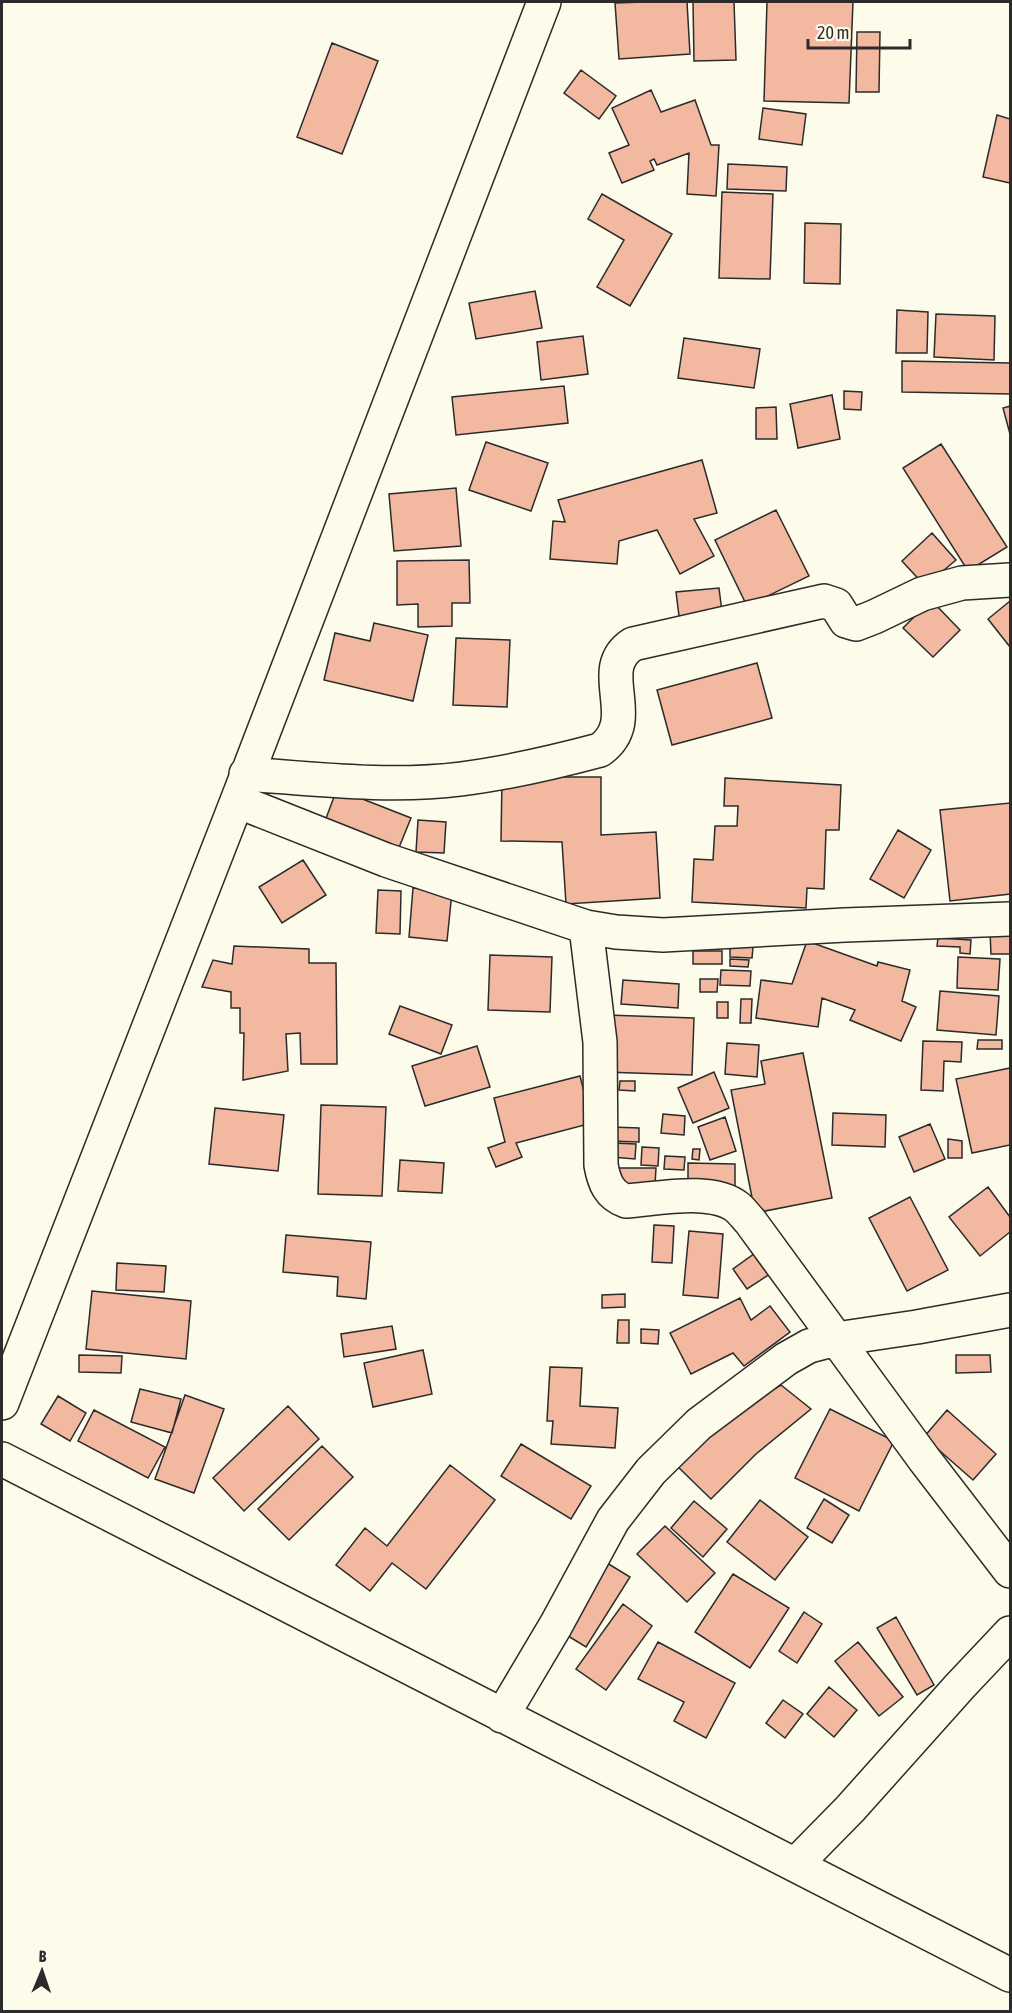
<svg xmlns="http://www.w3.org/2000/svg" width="1012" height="2013" viewBox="0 0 1012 2013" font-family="'Asap Condensed',sans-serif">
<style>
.building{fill:#f2b8a0;stroke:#2b2b2b;stroke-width:1.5}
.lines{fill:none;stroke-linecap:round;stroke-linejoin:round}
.minor-casing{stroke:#2b2b2b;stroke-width:36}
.minor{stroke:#fdfbea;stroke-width:33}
</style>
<rect width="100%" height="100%" fill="#fdfbea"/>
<path class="building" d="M644 2H687L690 54 619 59 615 3Z
M693 2H734L736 60 694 61Z
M767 2H853L849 103 764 101Z
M857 32H880L879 92H856Z
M332 43 378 61 342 154 297 137Z
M581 70 616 96 599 119 564 93Z
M651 90 661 112 695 100 711 145H719L716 196 687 194 689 153 657 165 654 159 650 161 654 170 622 183 609 153 629 145 612 108Z
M763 108 806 114 802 145 759 139Z
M997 115 1010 119V183L983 177Z
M728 164 787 167 786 191 727 189Z
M722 192 773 194 770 279 719 278Z
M602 194 672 234 630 306 597 287 624 240 588 219Z
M805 223 841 224 840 284 804 283Z
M535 291 542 328 476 339 469 303Z
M897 310 928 312 927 353H896Z
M936 314 995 316 994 360 934 357Z
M583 336 588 374 541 380 537 342Z
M684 338 760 349 754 388 678 378Z
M902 361 1010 363V394L902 392Z
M564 386 568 423 456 435 452 397Z
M844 391 862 392 861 410 844 409Z
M832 395 840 439 798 448 790 404Z
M1010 406V434L1003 408Z
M776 407 777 439H756V408Z
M486 442 548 463 531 511 469 490Z
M941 444 1007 547 968 571 903 468Z
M702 460 717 513 694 519 714 556 680 574 657 530 619 541 617 564 550 559 553 521 565 522 558 500Z
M456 488 461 546 394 551 389 494Z
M776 510 809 576 747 606 715 540Z
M932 533 956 560 925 586 902 561Z
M469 560 470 603H452V626L418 627V604L397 605V561Z
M719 588 723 620 680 624 676 592Z
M931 600 960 630 933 657 903 628Z
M1010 601V647L988 619Z
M374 623 428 635 413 701 324 680 335 633 370 641Z
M456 638 510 640 507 707 453 705Z
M757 663 772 718 672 745 657 690Z
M502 777H601V835L656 832 660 898 566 904 562 842 501 841Z
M725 778 841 785 839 830H826L824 889 807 888 806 908 692 902 694 859 713 860 715 826H737L738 806H724Z
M337 789 411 818 398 850 325 821Z
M1010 803V894L950 901 940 810Z
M418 820 446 822 444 853 416 852Z
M898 830 931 850 904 898 870 879Z
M303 860 326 895 282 923 259 887Z
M413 888 452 892 447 941 409 937Z
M378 890 401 891 400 934 376 933Z
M990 932H1010V954H991Z
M938 938 971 940 970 954 960 953V947L937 946Z
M807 941 877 966 878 962 910 970 902 1001 916 1007 901 1041 850 1020 855 1010 822 998 818 1027 756 1018 761 980 792 984Z
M234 946 309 949V963H336L337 1064H301L300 1033 286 1034 288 1071 243 1080 244 1033H240V1008H231V992L202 987 213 960 232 964Z
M730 946 753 947 752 958 730 957Z
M693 951H722V964H693Z
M490 955 552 957 550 1012 488 1010Z
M958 957 1000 959 998 990 957 988Z
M730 959 749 960 748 967 730 966Z
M721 970 751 971 750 986 720 985Z
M700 979H718L717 992H700Z
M623 980 679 984 678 1008 621 1004Z
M940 991 999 996 996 1035 937 1030Z
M741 999H752L751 1023H740Z
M717 1002H728V1018H717Z
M400 1006 452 1025 441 1054 389 1034Z
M606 1015 694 1018 692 1075 604 1072Z
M978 1040H1002V1049H977Z
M923 1041 962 1042 961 1062 944 1061 943 1091 921 1090Z
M727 1043 759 1045 757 1077 725 1074Z
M477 1046 490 1087 425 1106 412 1066Z
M803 1053 832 1198 755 1213 731 1090 765 1084 761 1061Z
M1010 1068V1145L972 1153 956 1079Z
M714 1072 729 1108 693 1123 678 1088Z
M580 1076 592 1123 516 1143 522 1157 496 1167 488 1148 505 1142 494 1098Z
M620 1081H635V1091L619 1090Z
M321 1105 386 1107 382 1196 318 1194Z
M215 1108 284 1115 278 1171 209 1164Z
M833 1113 886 1115 885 1147 832 1145Z
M663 1114 685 1116 684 1135 661 1133Z
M725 1117 736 1151 710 1160 698 1127Z
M930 1124 945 1159 914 1172 899 1137Z
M611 1127 639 1128V1142L610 1141Z
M948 1139 962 1141V1158H948Z
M613 1143 636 1144 635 1159 612 1157Z
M642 1147 659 1148 658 1166 641 1165Z
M693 1149H700L699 1160 692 1159Z
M665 1156 685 1157 684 1170 664 1169Z
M400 1160 444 1163 442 1193 398 1191Z
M688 1163 735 1164V1189L688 1188Z
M618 1168H656L655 1185 618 1184Z
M988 1187 1010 1217V1232L980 1256 949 1217Z
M910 1197 948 1270 907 1291 869 1218Z
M654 1225 674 1226 672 1263 652 1262Z
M689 1231 723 1234 718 1298 683 1295Z
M286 1235 371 1242 366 1299 337 1296 338 1277 283 1272Z
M758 1251 773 1272 747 1289 733 1269Z
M117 1263 166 1266 164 1292 116 1290Z
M92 1291 191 1301 186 1359 86 1349Z
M625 1294V1307L602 1308V1295Z
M740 1298 751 1320 770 1306 790 1332 744 1366 733 1353 691 1374 670 1333Z
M618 1320H629V1343H617Z
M392 1326 396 1349 344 1357 341 1334Z
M641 1329 659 1330 658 1344 641 1343Z
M423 1350 432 1394 373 1407 364 1363Z
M79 1355 122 1356 121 1373 79 1372Z
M956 1355H990L991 1372 956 1373Z
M550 1367 582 1368 580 1406 618 1408 615 1448 551 1444 553 1421H547Z
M781 1385 811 1409 756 1454 711 1499 675 1464 721 1419Z
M140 1389 181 1399 172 1433 131 1422Z
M185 1395 224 1409 194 1493 155 1479Z
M58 1396 86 1413 70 1441 41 1424Z
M288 1406 319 1439 244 1511 213 1478Z
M830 1409 894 1441 859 1511 795 1478Z
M94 1410 165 1447 148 1478 78 1441Z
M947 1410 996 1454 973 1480 924 1437Z
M521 1444 591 1486 571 1519 501 1476Z
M322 1446 353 1477 289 1540 258 1509Z
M450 1465 495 1500 426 1589 392 1563 370 1591 336 1565 365 1528 387 1546Z
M824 1499 849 1515 832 1543 807 1528Z
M760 1500 808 1537 775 1580 727 1542Z
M694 1501 727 1529 703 1557 671 1528Z
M665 1526 715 1573 687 1602 637 1554Z
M607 1563 630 1577 586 1647 563 1633Z
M733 1574 789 1608 750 1668 695 1632Z
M623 1604 652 1626 606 1690 576 1669Z
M804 1612 822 1624 797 1663 779 1651Z
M896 1617 934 1685 917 1695 877 1628Z
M658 1642 735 1683 706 1738 674 1721 684 1702 638 1679Z
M858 1642 903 1697 879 1716 835 1661Z
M829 1687 857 1710 834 1737 807 1714Z
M783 1700 803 1714 785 1738 766 1723Z"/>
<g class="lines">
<g class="minor-casing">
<path id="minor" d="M246 774C317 779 390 788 461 779 508 773 555 762 600 750 643 719 592 670 633 644L824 601 836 605 846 621 856 624 874 617 922 594 962 583 1010 580
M237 801 386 860 586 927 616 932 663 935 845 925 1010 919
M586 927 600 1042 601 1165C604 1182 609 1195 626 1201 657 1199 712 1187 737 1207 742 1211 746 1217 750 1221L924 1459 1010 1571
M2 1403 237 801 544 2
M2 1459 1010 1975
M502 1716 556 1625 613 1520 651 1471 699 1424 786 1359 809 1346 836 1339 917 1327 1010 1310
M795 1865 850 1809 960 1686 1010 1633"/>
</g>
<use href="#minor" class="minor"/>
</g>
<rect width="1012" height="2013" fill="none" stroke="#2b2b2b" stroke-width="6"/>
<g transform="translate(42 1971) rotate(2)" stroke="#fdfbea" stroke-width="4.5" paint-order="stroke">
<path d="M0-4.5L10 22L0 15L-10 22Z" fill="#2b2b2b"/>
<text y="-9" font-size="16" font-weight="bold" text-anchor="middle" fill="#2b2b2b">B</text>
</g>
<path d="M808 39v9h102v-9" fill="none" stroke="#2b2b2b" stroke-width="3"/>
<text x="817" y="39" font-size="18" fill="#2b2b2b" stroke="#fdfbea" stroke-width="4.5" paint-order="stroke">20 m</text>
</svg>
